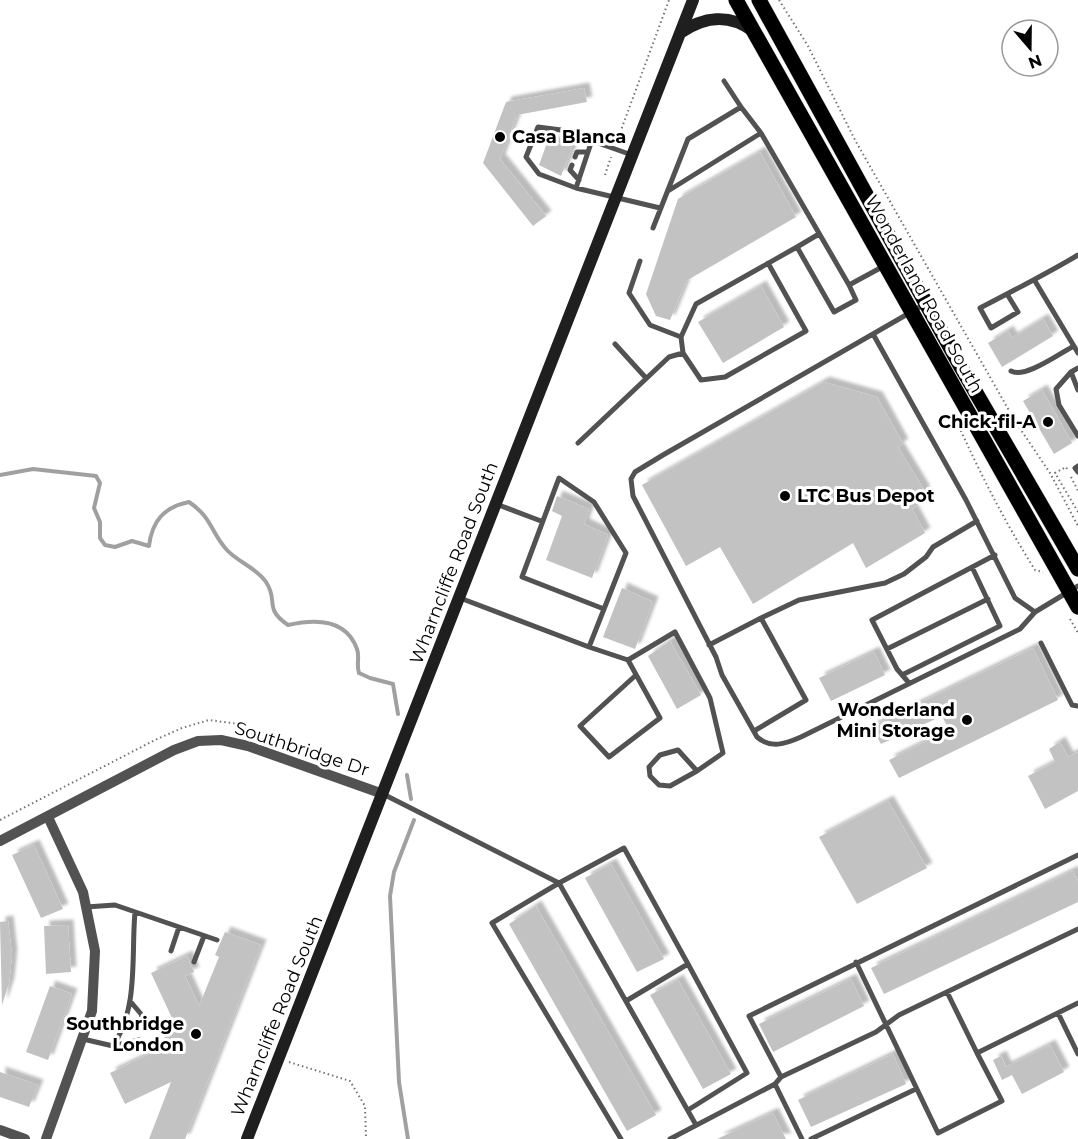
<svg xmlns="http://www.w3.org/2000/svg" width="1078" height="1139" viewBox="0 0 1078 1139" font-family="Montserrat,sans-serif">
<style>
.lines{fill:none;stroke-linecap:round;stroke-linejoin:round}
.stream{stroke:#a0a0a0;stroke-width:4}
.building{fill:#c2c2c2;filter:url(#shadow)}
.primary-casing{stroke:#dbdbdb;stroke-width:16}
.path{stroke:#747474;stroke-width:2;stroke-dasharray:1.5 3;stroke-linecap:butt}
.service{stroke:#525252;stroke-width:5}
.minor{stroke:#525252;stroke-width:10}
.secondary{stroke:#1f1f1f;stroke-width:12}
.primary{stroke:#000;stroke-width:15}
.poi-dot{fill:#000;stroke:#fff;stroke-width:2}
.labels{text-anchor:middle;stroke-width:6;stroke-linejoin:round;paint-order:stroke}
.poi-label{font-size:18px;font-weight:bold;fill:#000;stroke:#fff;text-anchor:end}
.street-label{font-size:18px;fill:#000;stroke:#fff}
</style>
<defs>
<filter id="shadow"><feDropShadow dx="5.5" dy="-5.5" stdDeviation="1.5" flood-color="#0004"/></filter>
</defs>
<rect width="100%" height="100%" fill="#fff"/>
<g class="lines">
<path class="stream" d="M0 475 33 469 96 476 100 483 94 508 100 522V538L105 545 115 547 132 541 149 546C152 521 164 507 189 502 212 518 210 530 226 549 237 562 256 567 266 582 279 601 263 608 288 625 314 619 346 618 357 649 360 657 356 664 359 673L370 678 393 684 398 714
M407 775 411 799
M408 1139 399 1082 390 896 394 872 414 820"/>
</g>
<path class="building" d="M584 88 587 102 517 115 500 159 546 216 533 226 483 163 506 102Z
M548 140 572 148 561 176 539 165Z
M760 152 796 217 686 281 670 320 656 316 646 294 678 199Z
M761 286 784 327 723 363 698 322Z
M1043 319 1053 336 1002 367 988 343 1008 331 1012 338Z
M824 382 877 397 903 444 898 447 924 490 922 503 912 509 925 533 866 568 853 543 753 604 720 547 686 566 642 485Z
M1042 390 1072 443 1054 454 1023 401Z
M557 496 589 509 584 524 608 535 592 578 546 560 562 516 552 511Z
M622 588 653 602 635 649 603 637Z
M670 641 701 695 677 709 648 656Z
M1033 648 1058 700 899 778 889 760 949 730 942 716 881 744 871 727Z
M874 652 885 675 831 701 819 678Z
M1060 742 1068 757 1078 752V791L1045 809 1028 776 1055 762 1049 749Z
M888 801 927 868 857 904 819 837Z
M34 845 63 909 41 918 12 855Z
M611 864 664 959 637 972 585 878Z
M1073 871 1078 881V902L884 994 871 968Z
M536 906 656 1115 627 1131 509 924Z
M8 921 12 955 9 983 2 1005 0 922Z
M68 925 71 972 46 974 44 926Z
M225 932 261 945 185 1139H149L171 1082 125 1104 110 1073 160 1049 172 1018 151 973 187 956 194 972 185 976 199 1006 219 957 215 955Z
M851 979 864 1006 773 1052 759 1024Z
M678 980 731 1074 703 1089 650 995Z
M50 986 72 994 48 1060 26 1052Z
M1050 1045 1064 1072 1022 1094 1012 1075 1002 1080 993 1060 1001 1056 1006 1067Z
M893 1054 906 1084 811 1127 798 1100Z
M0 1072 38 1085 29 1107 0 1097Z
M773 1113 786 1139H717Z"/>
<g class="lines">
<g class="primary-casing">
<path id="primary" d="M736 0 1078 607
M759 0 961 367 1078 569"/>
</g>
<path class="path" d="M779 0 808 46 855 140 1015 421 1050 473 1078 526
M617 141 669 0
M605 175 611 157
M955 418C980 473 1003 519 1035 570L1043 572
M1067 469 1066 467 1055 473 1078 512
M1071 477 1078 491
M1070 619 1078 633
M0 820 155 740 182 728 209 720 239 724 345 764
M289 1062 350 1081 365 1106 366 1139"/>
<path class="service" d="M724 81 741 107
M632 155 561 130 538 127 526 157 539 174 576 188 660 208
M575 157 577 152H588
M572 165 570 170 579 180
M576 188 592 140
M668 191 761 133
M653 228 688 139 741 107 761 133 849 285 884 266
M797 247 819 234
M640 261 629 293 650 325 681 337 696 304 797 247 834 312 856 300 849 285
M1035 281 1078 353
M1007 294 1018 312 991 328 980 308C1013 291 1046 274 1078 255
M873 334 966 500 1015 598 1035 612 1020 629 801 737C785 744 771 749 757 737L722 675 716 657 633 496 631 479 635 472 663 455 925 304
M681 337 683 353 701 380 725 377 806 331 768 263
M615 344 646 378
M1078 368 1071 372 1078 390
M1011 371C1025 379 1060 353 1074 346
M1071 372 1056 389 1059 405 1078 436
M578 443 669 357 683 353
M1078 466 1075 468 1078 472
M496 504 541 521
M460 598 589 647 604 609 522 577 559 478 594 502 626 553 604 609
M1035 612 1078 586
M761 618 799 600 885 583 904 574 926 557 933 547 977 521
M1041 643 1072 705 1078 706
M709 645 761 618 806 700 754 731
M589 647 628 660 660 718 609 757 580 726 636 675
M887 649 988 599
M628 660 675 632 710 698 723 753 697 771 678 750 660 755 649 767 650 776 659 785 670 786 697 771
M902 675 1000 626 972 567
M909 683 897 669 872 620 995 555
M383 794 559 883 492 923 621 1139
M86 907 115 905 217 940
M171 951 179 927
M194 962 204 936
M856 962 938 1133 1002 1101 977 1053
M688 964 624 848 559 883 696 1125
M947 992 977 1053 1078 1003
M130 1001 141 1014 145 1026
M626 1001 688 964 747 1073 688 1110
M1058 1013 1078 1054
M83 1039 113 1046C139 1007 131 956 135 912
M113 1046 139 1040
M781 1077 749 1016 1078 855
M775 1084 802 1139
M670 1139 775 1084 781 1077 876 1032 899 1015 1078 929
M811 1139 916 1089"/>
<path class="minor" d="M0 841 174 750 198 741 221 740 248 746 383 794
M0 1130 25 1139
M46 1139 92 1011 95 951 83 892 48 817"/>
<path class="secondary" d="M680 33C703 17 729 13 753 31
M247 1139 693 0"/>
<use href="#primary" class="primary"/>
</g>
<g class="poi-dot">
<circle cx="500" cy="137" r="6"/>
<circle cx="1048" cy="422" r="6"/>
<circle cx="785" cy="496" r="6"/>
<circle cx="967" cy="720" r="6"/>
<circle cx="196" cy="1034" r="6"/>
</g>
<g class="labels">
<g class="poi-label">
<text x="512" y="143" text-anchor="start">Casa Blanca</text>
<text x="1036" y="428">Chick-fil-A</text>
<text x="797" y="502" text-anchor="start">LTC Bus Depot</text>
<text x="955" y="716">Wonderland<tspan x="955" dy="21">Mini Storage</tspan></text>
<text x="184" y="1030">Southbridge<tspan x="184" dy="21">London</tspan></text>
</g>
<g class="street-label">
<text transform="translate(924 294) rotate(61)" y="6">Wonderland Road South</text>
<text transform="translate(454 563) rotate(-69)" y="6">Wharncliffe Road South</text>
<text transform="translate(302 749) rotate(18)" y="6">Southbridge Dr</text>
<text transform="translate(277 1016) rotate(-68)" y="6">Wharncliffe Road South</text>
</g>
</g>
<g transform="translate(1030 48) rotate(160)"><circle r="28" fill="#ffffff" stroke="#999999" stroke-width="1.5"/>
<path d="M0-4.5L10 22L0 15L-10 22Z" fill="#000000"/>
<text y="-9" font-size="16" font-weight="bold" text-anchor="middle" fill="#000000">N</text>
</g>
</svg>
